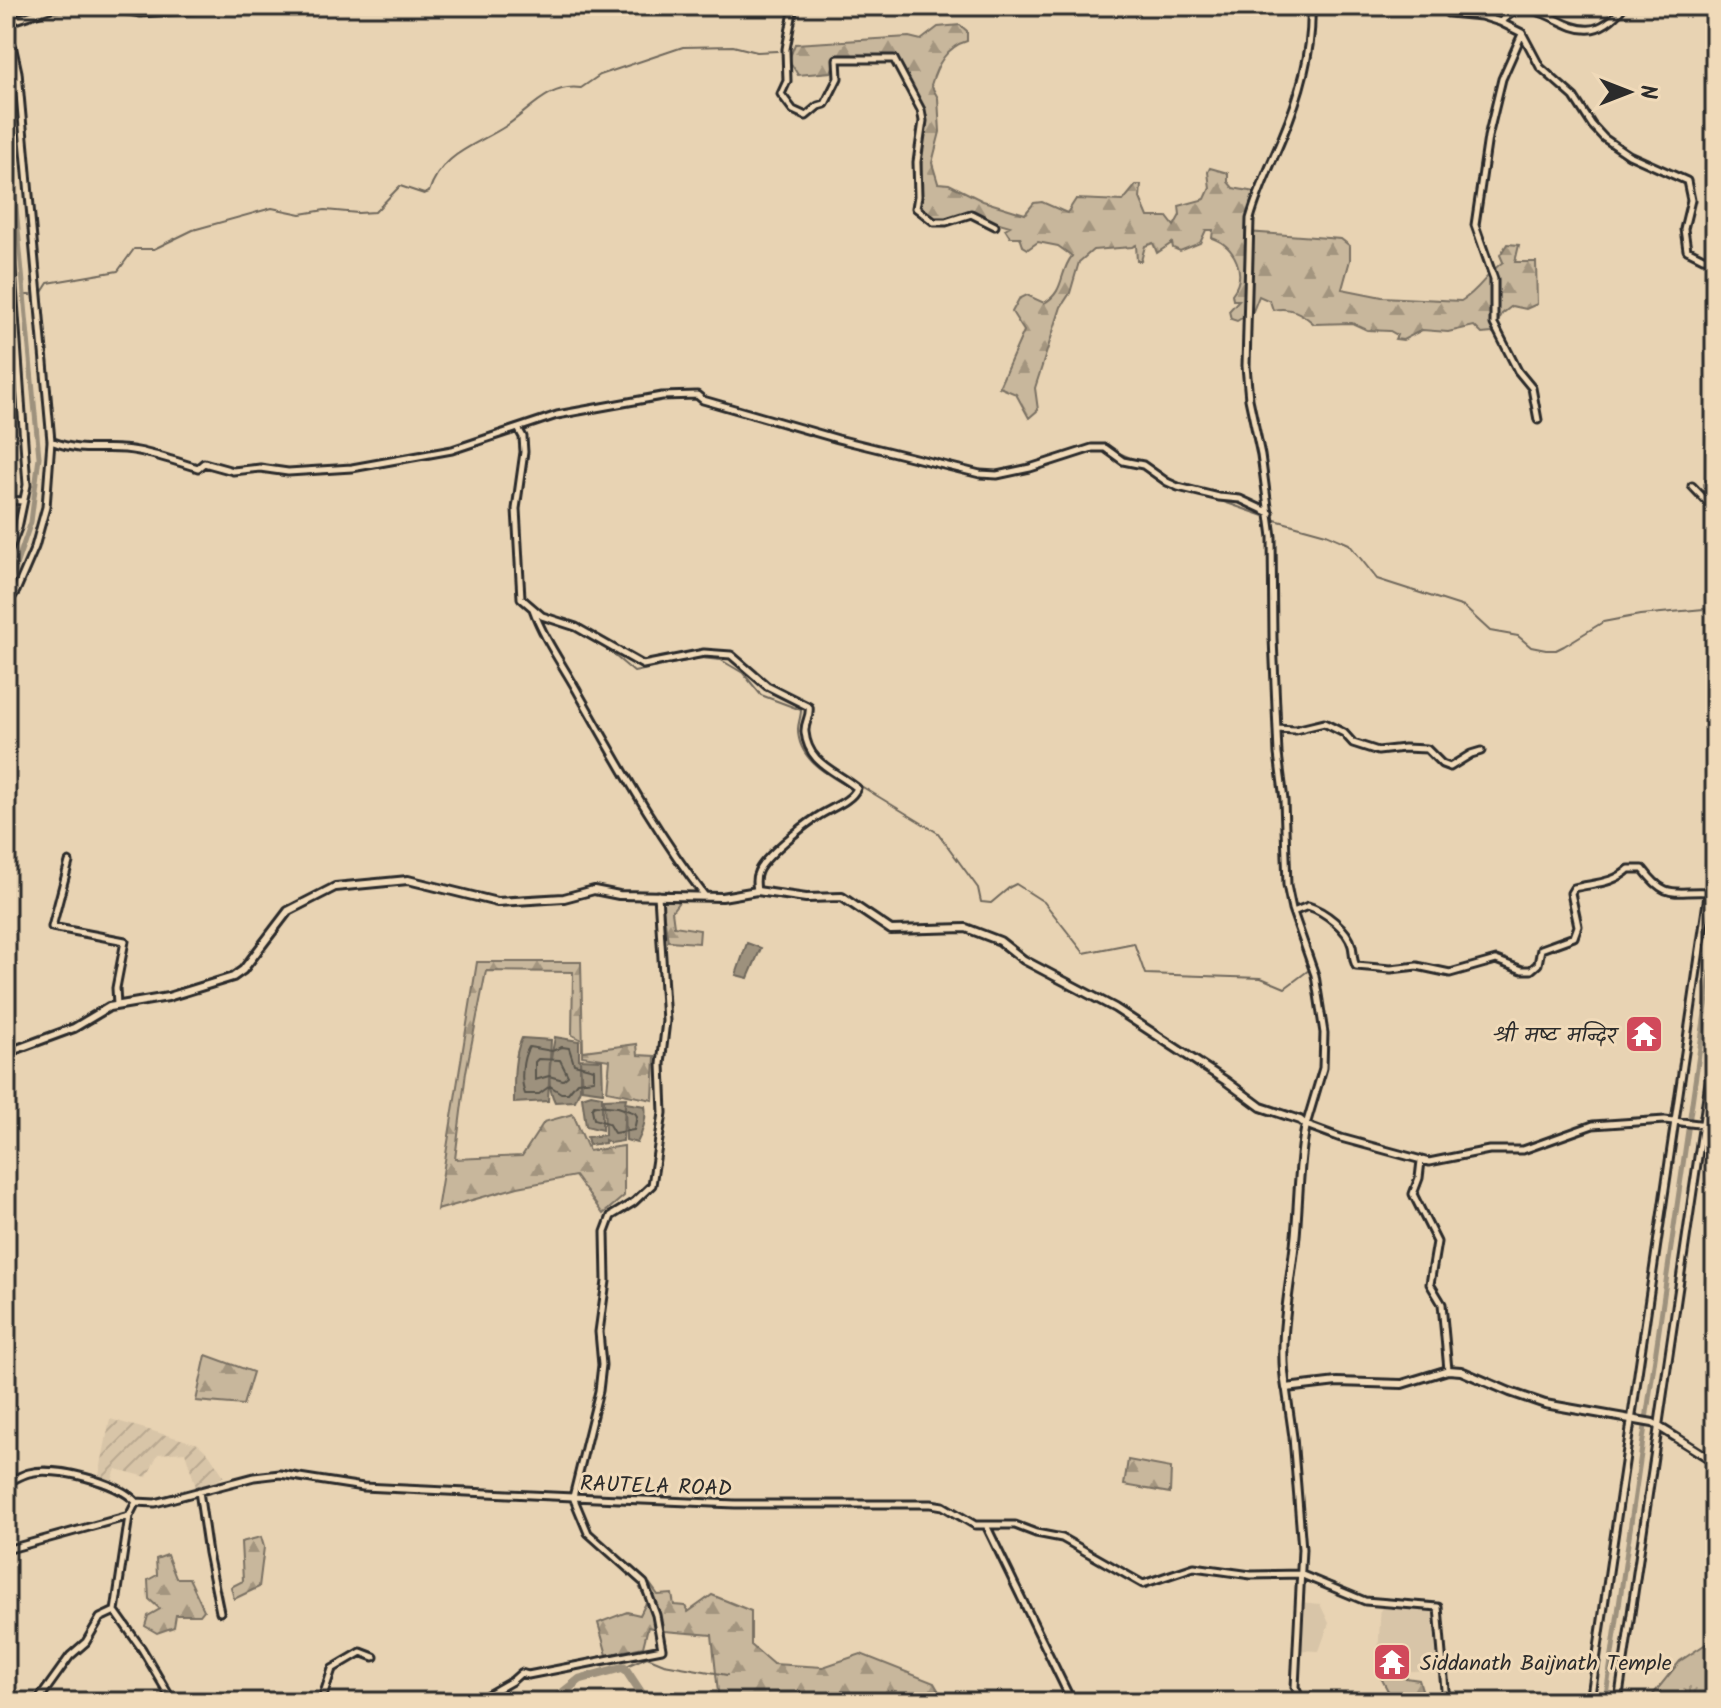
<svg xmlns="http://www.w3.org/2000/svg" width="1721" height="1708" viewBox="0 0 1721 1708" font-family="Kalam,'Playpen Sans Deva',sans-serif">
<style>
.built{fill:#d8c5a8}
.industrial{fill:url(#industrial-furrows)}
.grass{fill:url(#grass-tufts);stroke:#7a7164;stroke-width:2}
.forest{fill:url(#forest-firs);stroke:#7a7164;stroke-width:2}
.water{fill:#9d917d;stroke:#6f685c;stroke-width:2}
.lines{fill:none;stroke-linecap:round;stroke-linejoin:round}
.shore{stroke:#59544c;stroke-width:2}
.stream{stroke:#6f685c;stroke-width:2}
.canal{stroke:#9d917d;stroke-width:5}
.river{stroke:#9d917d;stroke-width:9}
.minor-casing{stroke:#2b2b2b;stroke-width:11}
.tertiary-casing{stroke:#2b2b2b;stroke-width:12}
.minor{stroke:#f0dab9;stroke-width:5}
.tertiary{stroke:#f0dab9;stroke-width:6}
.labels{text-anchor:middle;stroke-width:6;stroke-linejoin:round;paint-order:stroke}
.poi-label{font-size:22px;fill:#2b2b2b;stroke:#f0dab9;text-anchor:end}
.street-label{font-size:22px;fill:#2b2b2b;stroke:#f0dab9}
</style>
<defs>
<pattern id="industrial-furrows" width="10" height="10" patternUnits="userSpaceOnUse" patternTransform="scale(2)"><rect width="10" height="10" fill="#d8c5a8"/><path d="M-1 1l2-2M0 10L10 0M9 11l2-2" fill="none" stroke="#baa991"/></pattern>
<pattern id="grass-tufts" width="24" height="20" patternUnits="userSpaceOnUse" patternTransform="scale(2)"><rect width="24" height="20" fill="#c8b79c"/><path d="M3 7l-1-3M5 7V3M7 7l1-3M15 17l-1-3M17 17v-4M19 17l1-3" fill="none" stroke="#a3957f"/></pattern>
<pattern id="forest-firs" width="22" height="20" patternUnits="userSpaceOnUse" patternTransform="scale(2)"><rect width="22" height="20" fill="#c8b79c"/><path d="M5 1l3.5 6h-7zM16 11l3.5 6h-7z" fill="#a3957f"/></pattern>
</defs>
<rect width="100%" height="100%" fill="#e8d3b3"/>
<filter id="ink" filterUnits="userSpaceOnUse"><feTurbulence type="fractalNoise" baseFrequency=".0125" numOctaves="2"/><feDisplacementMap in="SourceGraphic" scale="16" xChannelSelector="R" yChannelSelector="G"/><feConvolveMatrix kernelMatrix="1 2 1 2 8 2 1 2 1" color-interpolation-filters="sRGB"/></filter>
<g filter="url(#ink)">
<path class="built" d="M1300 1602 1320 1604 1329 1623 1319 1651 1297 1650Z
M1381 1603 1437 1608 1439 1669 1377 1674Z"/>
<path class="industrial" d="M110 1419 198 1444 209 1454 224 1476 209 1485 196 1487 185 1452 158 1454 147 1477 116 1469 112 1480 99 1476Z"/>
<path class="grass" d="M1715 1638V1702H1647L1680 1661Z"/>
<path class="forest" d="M960 25 967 31V41C946 47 937 65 931 85L938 98 940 132 932 163 938 183 949 184 983 201 1025 214 1034 203 1042 202 1067 213 1076 199 1123 201 1136 185H1141L1140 198 1148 217H1167L1174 226 1180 215 1179 206 1205 199 1210 188 1208 172 1210 168 1228 173V182L1233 188 1255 192 1247 232 1341 239 1350 246V260L1342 289 1382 297 1461 301C1479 291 1487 273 1503 262L1500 255 1507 244 1519 245 1515 262H1536L1537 304 1526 309 1512 306 1502 314 1492 333 1482 334 1474 326 1448 332 1422 330 1403 340 1395 339 1397 335 1390 331 1367 330 1352 323 1314 324C1302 313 1290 306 1273 310L1270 301 1259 296 1253 311 1237 321 1231 319 1229 311 1239 300H1233L1232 294C1248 274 1235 246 1212 238L1213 230H1206L1200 243 1180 251 1173 248 1172 243 1157 253 1153 243 1145 246 1141 261H1137L1136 245 1132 247 1093 250 1079 262 1070 293 1061 307 1035 388 1038 410 1029 418 1016 394 999 387 1024 331 1012 312 1019 299 1027 295 1044 303C1065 292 1059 272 1072 256L1058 246 1038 242 1028 249 1023 246 1020 237H1010L1005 229 1010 226 965 213 951 219 935 220 918 206 925 117 903 67 895 56H837L831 72 798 75 789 60 795 44 909 37 921 40 938 27Z
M668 890 678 903 672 911 674 926 700 930 699 943 668 941 661 898Z
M477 962H581L583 1051 637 1044 638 1055 655 1056 653 1100 607 1091 610 1060 582 1056V1040L572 1035 573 972 486 971 466 1072 455 1159 522 1156 544 1122 573 1114 589 1151 624 1146V1196L603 1214 575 1176 518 1187 437 1210Z
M206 1355 253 1372 243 1405 196 1401Z
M1128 1460 1171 1468 1170 1493 1124 1485Z
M261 1537 264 1547 259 1587 234 1599 231 1587 243 1581 241 1542Z
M167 1555 176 1578H189L204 1610 200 1615H176L174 1627 157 1633 145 1626 148 1616 160 1609 149 1599 148 1580 157 1575 156 1559Z
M650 1584 658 1595 672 1594 674 1605 685 1606 688 1612 712 1595 751 1611V1645L773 1664 823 1667 861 1654 934 1683 945 1702H719L712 1635 664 1631 648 1627 643 1647 607 1655 598 1623 627 1612 640 1615 647 1601 640 1588Z
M1379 1674 1419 1680 1426 1702H1394Z"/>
<path class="water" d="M747 943 761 948 748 978 736 975Z
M555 1037 579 1041V1059L602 1060 603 1092 582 1089 580 1059V1089L575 1101 555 1102C545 1083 551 1058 555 1037Z
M522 1038 551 1040 548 1101 514 1103C514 1083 513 1057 522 1038Z
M591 1094 602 1096V1130L586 1126 582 1097Z
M626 1098 625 1103 645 1106C647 1117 643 1132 637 1143L626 1140 625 1103 623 1141 610 1143 605 1140V1143L589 1145 587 1137 605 1135 604 1099Z"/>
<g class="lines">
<path class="shore" d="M529 1047 552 1051 562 1047 569 1048 574 1064 594 1069V1080L577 1082 568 1093H561L550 1086 539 1094H525C520 1081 522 1058 529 1047Z
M538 1059 560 1060 568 1076 563 1080 549 1076 535 1080V1062Z
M594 1105 618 1107 635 1113 637 1116 634 1130 614 1133 608 1123 594 1119 592 1109Z"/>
<path class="stream" d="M41 294 48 283 118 271 134 249H154L193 230 272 208 301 214 325 210 358 213 375 212 400 186 424 194 429 192C440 154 477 145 506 126 530 110 550 83 581 88L600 75 683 47 733 46 757 52 777 51
M24 295H31
M1119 453 1140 462
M1146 464 1173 481 1215 493
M1221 501 1267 517
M1275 520 1326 534 1349 544 1377 579 1464 607 1490 631 1518 636 1531 647 1546 650H1556L1564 646 1603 622 1640 615 1704 609 1715 618
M6 568 14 571
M587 638 608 650 634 672 700 658 721 660 743 673 761 695 801 710C801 717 798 723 798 729 798 761 829 775 852 789
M861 786 938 833 978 888 981 902 991 903 1010 887 1016 884 1044 902 1084 953 1134 943 1145 974 1261 978 1285 988 1309 970
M624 1667 647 1657 664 1664 727 1675"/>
<path class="canal" d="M6 99 39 457 31 522 12 577 6 585
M1605 1702 1715 944"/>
<path class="river" d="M551 1702 580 1679 624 1667 647 1702"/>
<g class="minor-casing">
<path id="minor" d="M97 6 141 13 253 6
M794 6 786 49 787 81 781 94 793 110 806 116 818 106 825 104 838 78 837 59H894L921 110 923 121 917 162 918 196 916 208 934 222H946L971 214 995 226
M1311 6C1313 49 1299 98 1282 138 1271 165 1258 190 1250 219L1246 366 1249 399 1261 455 1272 537 1273 638 1278 754 1284 800 1287 885 1292 909 1315 975 1324 1033 1323 1068 1306 1125 1341 1138 1429 1162 1489 1150H1523L1593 1125 1665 1120 1715 1126
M1440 6 1448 13 1481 16 1500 22 1522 33 1540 67 1574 97 1592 125 1604 138 1629 155 1687 181 1691 200 1684 229 1687 250 1703 258 1715 259
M6 20H15L52 8 81 6
M1500 22C1505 18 1510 13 1516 11 1554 0 1582 61 1624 6
M6 32 12 45 18 72 51 441 46 507 35 547 16 591 6 606
M1522 34 1502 79 1488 137 1475 225 1494 279V324L1518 371 1532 388 1538 420
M6 187 27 485 18 528 6 558
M518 428 557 415 662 396 697 395 703 400 838 439 980 474 997 475 1030 468 1092 448H1105L1123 461 1143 465 1167 482 1178 487 1219 497 1240 499 1270 513
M51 441C86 455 106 444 138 451 158 455 178 462 198 468L204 463 233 471 260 468 288 472 352 468 452 450 518 428 523 437 524 452 516 509 521 598 542 616 576 627 643 665 704 653 731 655 767 686 809 707C811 716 804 723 805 732 808 764 835 770 857 788 851 802 830 808 817 817 803 826 763 858 758 872 755 878 756 884 757 891
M1692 486 1715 510
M6 500 23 501
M533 609C544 640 565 668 580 696 619 764 657 834 705 896
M1277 729 1295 730 1324 723 1344 733 1353 743 1378 751 1404 748 1427 749 1442 764 1450 767 1471 754 1481 751
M69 862 52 927 125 941 116 988 117 1005
M1293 912 1308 906C1324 911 1348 929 1352 946 1354 954 1352 958 1356 966L1391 969 1417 966 1450 973 1496 960 1522 970H1531L1538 964 1541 949 1574 937 1578 926 1571 893 1574 888C1594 883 1613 884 1629 869H1643C1667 901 1674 890 1709 892L1715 895
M1421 1161 1419 1178 1413 1194 1437 1242 1430 1284 1442 1304 1448 1370
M1286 1388 1293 1437 1302 1549 1295 1687 1302 1702
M6 1483C14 1480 21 1475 29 1473 55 1466 118 1482 136 1502
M199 1491 208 1553 220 1612
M136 1502 155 1503 254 1477 280 1474 363 1487 573 1497 735 1504H931L943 1506 975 1525H1015L1036 1533 1062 1538 1143 1584 1194 1567 1251 1575 1300 1574 1365 1601 1438 1607 1446 1702
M136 1502 129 1516 115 1611 142 1649 173 1702
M986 1525 1072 1702
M6 1550 129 1516
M37 1702 70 1656 86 1642 100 1618 115 1611
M321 1702 332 1669 361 1652 374 1657
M475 1702 512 1681 521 1673 528 1675 662 1649 656 1615 644 1583 588 1533 573 1497 599 1391 602 1365 599 1332 606 1281 605 1232 611 1216 634 1202 652 1185 663 1113 661 1064 666 1021 658 895
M1590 1702 1715 847
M1618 1702 1715 1041"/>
</g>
<g class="tertiary-casing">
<path id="tertiary" d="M6 1053 74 1028 109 1007 168 997 233 977 243 970 288 911 335 887 408 880 497 902 564 898 594 890 619 895 722 897 757 891 806 898 842 897 891 930 966 928 1000 941 1024 960 1115 1008 1226 1081 1261 1107 1300 1120 1306 1125C1298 1164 1299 1202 1295 1241 1290 1290 1278 1340 1286 1388L1337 1382 1402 1384 1448 1370 1461 1371 1510 1392 1545 1404 1653 1423 1715 1462"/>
</g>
<use href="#minor" class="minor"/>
<use href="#tertiary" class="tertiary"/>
</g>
</g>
<defs>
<g id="temple-square" transform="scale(2)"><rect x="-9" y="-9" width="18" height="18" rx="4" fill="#d1495b" stroke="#f0dab9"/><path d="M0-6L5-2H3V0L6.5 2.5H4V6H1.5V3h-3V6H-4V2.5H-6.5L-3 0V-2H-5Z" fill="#fff"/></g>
</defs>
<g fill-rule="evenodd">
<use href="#temple-square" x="1644" y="1034"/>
<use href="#temple-square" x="1392" y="1662"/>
</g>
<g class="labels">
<g class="poi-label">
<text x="1616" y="1042">श्री मष्ट मन्दिर</text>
<text x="1420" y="1670" text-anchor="start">Siddanath Baijnath Temple</text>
</g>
<g class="street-label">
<text transform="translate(656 1485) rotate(2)" y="8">RAUTELA ROAD</text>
</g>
</g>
<rect width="1721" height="1708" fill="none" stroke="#f0dab9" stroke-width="32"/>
<rect x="16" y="16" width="1689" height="1676" fill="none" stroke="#2b2b2b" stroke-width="3" filter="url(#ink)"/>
<g transform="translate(1629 92) rotate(90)" stroke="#f0dab9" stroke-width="6" paint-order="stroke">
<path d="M0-6L14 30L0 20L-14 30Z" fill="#2b2b2b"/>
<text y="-12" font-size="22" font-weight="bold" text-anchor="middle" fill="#2b2b2b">N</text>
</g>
</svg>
